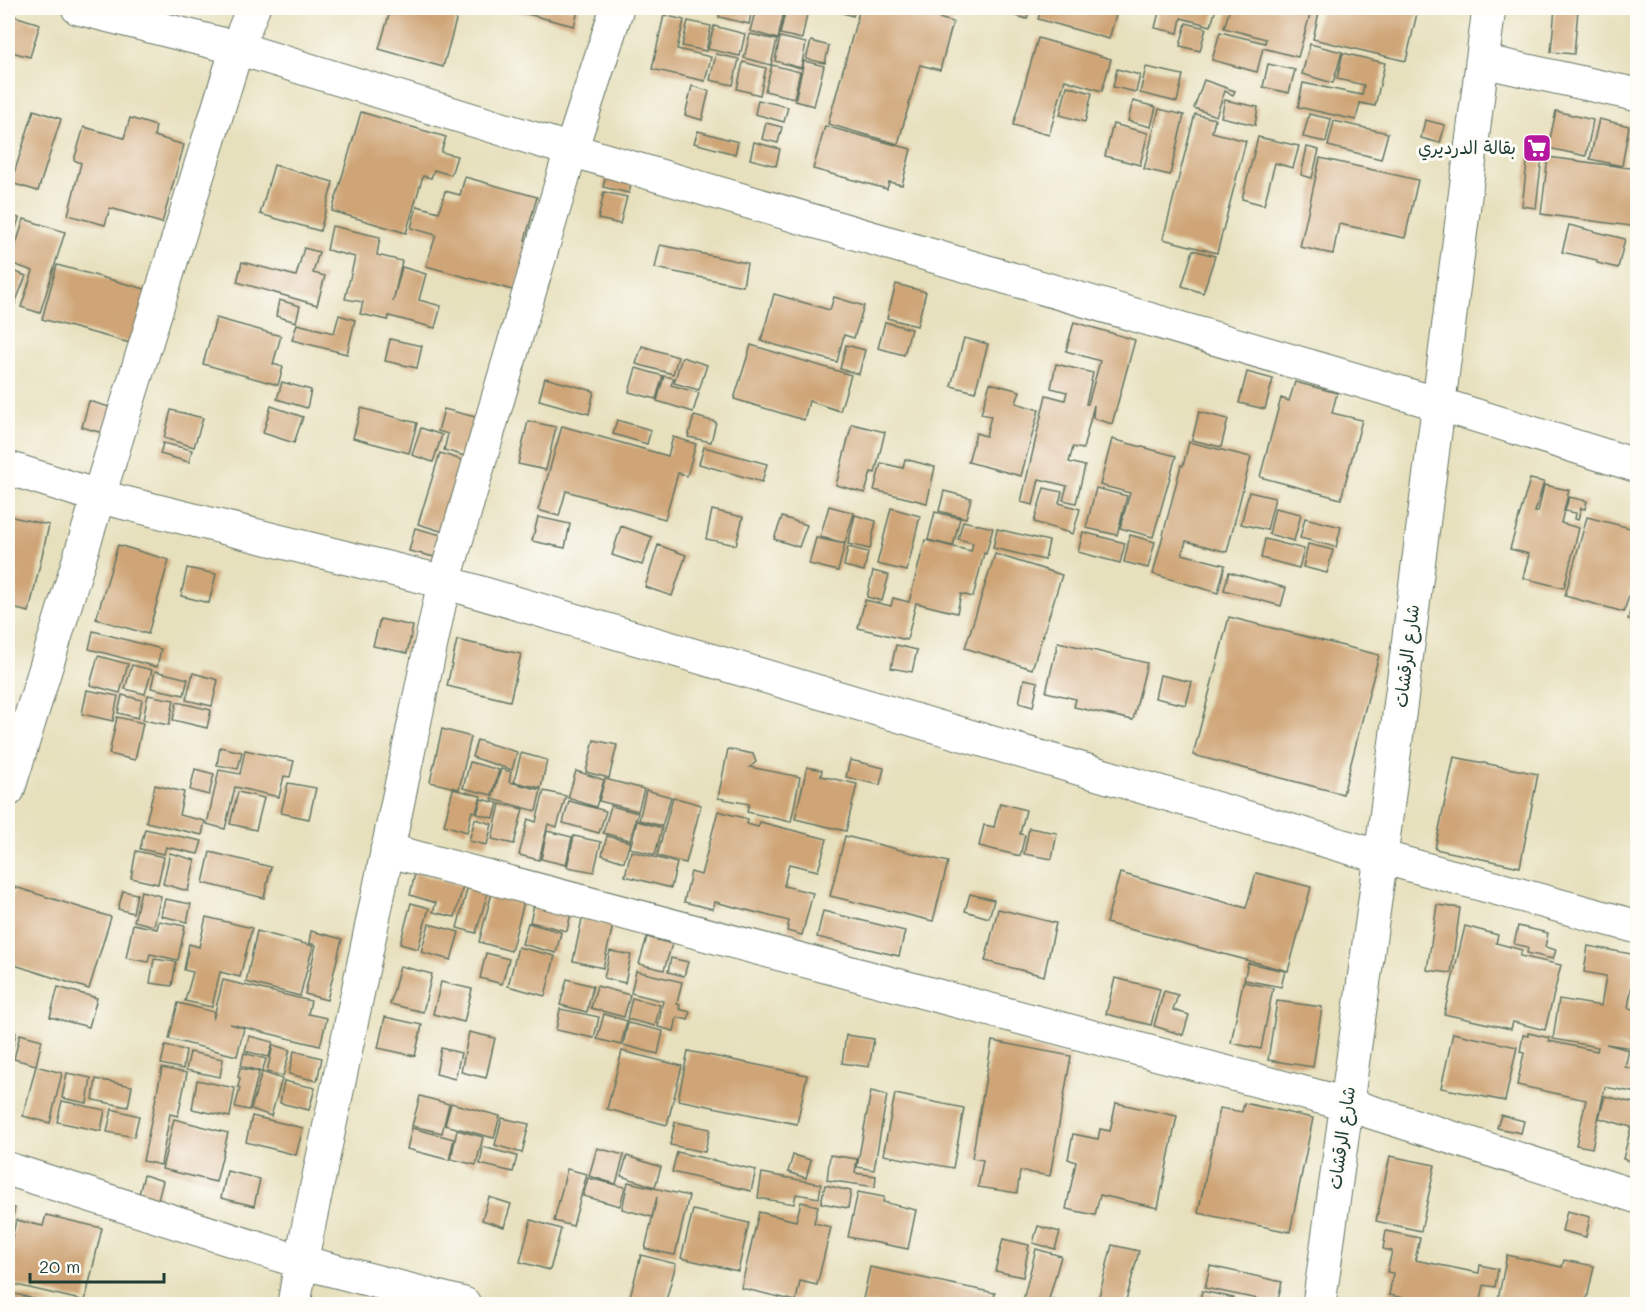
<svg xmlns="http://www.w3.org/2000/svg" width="1645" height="1312" viewBox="0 0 1645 1312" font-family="Mali,'Playpen Sans Arabic',sans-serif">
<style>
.building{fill:#cfa577}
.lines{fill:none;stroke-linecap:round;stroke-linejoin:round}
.street-casing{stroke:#657664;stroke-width:35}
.street{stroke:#fff;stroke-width:33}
.labels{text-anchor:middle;stroke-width:6;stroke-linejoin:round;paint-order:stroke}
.poi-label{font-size:18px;fill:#1f3d34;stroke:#fdfcf7;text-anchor:end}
.street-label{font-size:18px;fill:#1f3d34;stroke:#fdfcf7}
</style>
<rect width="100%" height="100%" fill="#fdfcf7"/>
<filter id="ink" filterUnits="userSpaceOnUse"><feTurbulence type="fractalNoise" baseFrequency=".0167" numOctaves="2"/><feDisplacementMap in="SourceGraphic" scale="12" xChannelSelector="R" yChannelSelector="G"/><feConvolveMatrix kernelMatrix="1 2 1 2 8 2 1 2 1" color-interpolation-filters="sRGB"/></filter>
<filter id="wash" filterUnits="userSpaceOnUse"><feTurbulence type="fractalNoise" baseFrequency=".008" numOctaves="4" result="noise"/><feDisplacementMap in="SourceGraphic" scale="24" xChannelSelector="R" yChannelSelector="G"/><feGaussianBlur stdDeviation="1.35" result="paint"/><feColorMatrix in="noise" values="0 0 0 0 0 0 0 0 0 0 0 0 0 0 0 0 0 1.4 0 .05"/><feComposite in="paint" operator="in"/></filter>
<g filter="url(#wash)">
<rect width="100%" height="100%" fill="#e7e0bd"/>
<g id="blocks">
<path class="building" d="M391 8H440L458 13 443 67 379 49Z
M504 8H579L574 26Z
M721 8H752L749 24 719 17Z
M756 8H768L784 11 778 39 750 31Z
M826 8H856L853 16Z
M860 8H903L953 22 940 70 920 65 898 144 828 124Z
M990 8H1030L1027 19Z
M1042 8H1118L1109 39 1038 19Z
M1160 8H1216L1211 26 1181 18 1178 33 1155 28Z
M1230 8H1312L1298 57 1263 48 1257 72 1212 60 1220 32 1265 43 1266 39 1224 28Z
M1320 8 1418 9 1406 61 1313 39Z
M1555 8 1578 10 1574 54 1551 52Z
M786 9 807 14 802 39 780 34Z
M8 14 40 24 30 57 8 51Z
M664 15 684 20 677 49 711 57 705 81 652 69Z
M688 21 711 26 706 51 682 46Z
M1186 23 1206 28 1200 51 1180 46Z
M714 26 745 34 740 56 708 49Z
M750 34 777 40 771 65 744 58Z
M780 37 806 43 801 68 775 61Z
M1038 38 1111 59 1102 91 1065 80 1049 135 1013 125Z
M811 41 829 46 825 63 806 59Z
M1310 44 1342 52 1333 83 1302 74Z
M1343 53 1385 63 1375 106 1360 103 1356 120 1298 107 1303 83 1362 95 1364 85 1337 79Z
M716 54 739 59 733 85 710 80Z
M804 61 824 66 814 106 795 101Z
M743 62 766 68 760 95 737 89Z
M1268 64 1295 70 1289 93 1263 87Z
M772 65 800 72 794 98 765 91Z
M1146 67 1183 75 1177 102 1140 93Z
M1117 69 1140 75 1136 92 1113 87Z
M1204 80 1235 91 1233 95 1225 91 1216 116 1194 108Z
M692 86 709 91 702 120 685 115Z
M1067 86 1092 93 1085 122 1060 115Z
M758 100 788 107 784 122 755 114Z
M1225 100 1258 107 1255 125 1221 117Z
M1133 101 1156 107 1151 127 1128 121Z
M1159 109 1184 115 1170 175 1144 169Z
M34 110 61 119 38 191 11 183Z
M1556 111 1593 120 1586 156 1548 148Z
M361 112 446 137 441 152 457 156 451 175 434 170 431 178 423 176 406 233 332 211Z
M1195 114 1215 119 1212 132 1246 141 1217 253 1163 239Z
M1309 114 1331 119 1326 142 1303 137Z
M130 118 156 126 154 136 184 145 162 223 110 208 105 225 68 215 81 163 74 160 84 127 124 138Z
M1599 119 1629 126 1622 166 1590 159Z
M1425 120 1445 125 1440 143 1421 138Z
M1334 121 1388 133 1381 159 1328 146Z
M766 123 782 127 778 143 762 139Z
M1113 124 1148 133 1140 165 1105 156Z
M825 126 911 149 902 185 889 182 887 189 813 169Z
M698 131 738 142 735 154 694 143Z
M1258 137 1299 146 1293 168 1275 163 1264 205 1242 199Z
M754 142 780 149 776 166 750 159Z
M1307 147 1319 150 1312 178 1301 175Z
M1528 155 1542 157 1536 208 1522 206Z
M1548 157 1638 169V227L1541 214Z
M1320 158 1418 180 1405 238 1339 224 1333 254 1300 247Z
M274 165 333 182 320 231 260 214Z
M606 175 632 181 629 193 603 187Z
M465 177 537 197 525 240 530 242 516 291 426 266 436 235 411 228 417 206 439 212 445 191 460 195Z
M604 192 627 197 620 224 598 219Z
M8 215 19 218 8 254Z
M24 219 65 232 40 313 21 307 33 271 10 263Z
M1569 225 1625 239 1618 268 1597 263V260L1562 252Z
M332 226 380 237 377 255 402 261 393 302 402 267 426 274 419 300 441 306 435 328 389 316 388 320 360 314 363 302 345 299 355 257 327 250Z
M660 245 747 263 743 286 655 268Z
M304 248 319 252 313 273 325 276 317 305 237 282 242 262 296 276Z
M1193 250 1215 256 1203 293 1182 286Z
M57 265 156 292 141 346 42 319Z
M8 269 26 276 8 321Z
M896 284 926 292 917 326 887 318Z
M774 294 830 310 834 297 864 306 854 338 844 335 837 362 761 341Z
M279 300 300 306 296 322 276 316Z
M339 315 355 320 347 354 292 340 297 324 334 333Z
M216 318 281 336 273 364 283 367 278 385 203 364Z
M885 322 911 329 904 355 878 348Z
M1074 322 1135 340 1112 424 1093 418 1094 405 1083 449 1073 447 1069 462 1085 466 1076 503 1063 500 1067 486 1039 479 1033 505 1021 502 1046 395 1065 400 1067 392 1051 388 1056 364 1093 373 1086 404H1088L1100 361 1066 351Z
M964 338 988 344 975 392 951 386Z
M390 339 422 346 417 368 385 361Z
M751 345 851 375 840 411 809 401 804 420 734 399Z
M846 345 865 350 859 374 840 369Z
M642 346 678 357 673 374 636 364Z
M682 357 707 365 699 390 674 383Z
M636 368 663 376 656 399 629 392Z
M1247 372 1273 379 1265 409 1239 403Z
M664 376 674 378 671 385 699 393 693 412 657 401Z
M545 378 594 391 589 414 539 400Z
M282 382 311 390 307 408 277 399Z
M1295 382 1337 393 1332 413 1362 420 1341 499 1260 477 1281 398 1289 401Z
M990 383 1020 391 1016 403 1039 410 1021 476 968 462 976 433 986 436 991 416 981 414Z
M89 401 116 409 109 435 82 427Z
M271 406 303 417 294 443 263 433Z
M361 408 417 423 409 453 353 438Z
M444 409 483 419 472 458 444 450 448 434 438 431Z
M171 410 203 418 194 447 164 438Z
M1199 412 1228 419 1221 447 1192 440Z
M694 416 716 422 711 442 688 437Z
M617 420 651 430 647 444 613 434Z
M528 421 556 427 546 470 518 464Z
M852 424 885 432 875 473 871 472 865 493 836 485Z
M562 426 668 456 673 437 696 444 687 476 678 473 665 519 566 491 559 516 538 510Z
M421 428 442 435 433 462 412 455Z
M1112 439 1176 456 1153 537 1120 528 1130 493 1100 485Z
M1189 442 1251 457 1227 552 1186 541 1182 554 1225 565 1218 593 1153 574 1181 465 1183 466Z
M163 443 192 450 189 462 160 454Z
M704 447 767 464 762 482 699 464Z
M440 453 468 462 444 532 418 524Z
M905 459 935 467 927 503 874 490 881 463 903 468Z
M1530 479 1544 482 1535 512H1538L1544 485 1569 490 1561 523 1579 528 1564 588 1523 578 1529 554 1510 549Z
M1044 488 1062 492 1059 503 1080 509 1073 534 1034 522Z
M1096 488 1127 496 1117 535 1086 528Z
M944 491 971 498 966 518 939 511Z
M1249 492 1275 498 1267 530 1241 524Z
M1569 497 1587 501 1585 509 1581 508 1578 520 1575 519 1576 513 1565 511Z
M829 506 854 513 845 543 820 537Z
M891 508 920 516 907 571 877 564Z
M1275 508 1301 514 1294 541 1269 534Z
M712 510 743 517 736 545 706 539Z
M935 512 960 518 953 546 928 540Z
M855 515 876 521 870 549 848 544Z
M8 516 49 525 29 612 8 607Z
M538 517 570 524 565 548 532 541Z
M782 517 807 525 799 547 774 539Z
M1587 517 1638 530V565L1624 612 1565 596Z
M1305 518 1341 527 1336 547 1300 538Z
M963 521 993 528 986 554 984 553 973 597 961 594 957 613 916 603 907 640 858 628 865 600 891 606 893 598 909 602 925 540 971 551 973 543 958 539Z
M621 526 652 537 642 565 612 555Z
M415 528 445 536 439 558 409 551Z
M997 529 1049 541 1045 560 993 548Z
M1083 532 1125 543 1120 563 1078 552Z
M1130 535 1155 542 1148 568 1124 562Z
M816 538 845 544 838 571 809 564Z
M1265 539 1304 549 1299 568 1261 558Z
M1308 544 1333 550 1327 573 1303 567Z
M118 545 169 560 148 634 96 619Z
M658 545 686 555 672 596 645 587Z
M848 547 868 552 864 571 844 566Z
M995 554 1062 575 1032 669 965 648Z
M187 568 216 574 209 603 181 596Z
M873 571 889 575 882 601 867 597Z
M1229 572 1286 588 1281 606 1224 590Z
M1637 586H1638V621L1628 619Z
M1229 617 1379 655 1343 794 1193 755Z
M380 619 413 626 407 653 373 646Z
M93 631 161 649 157 667 89 649Z
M457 640 521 654 510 701 447 686Z
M1058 642 1147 663 1133 720 1074 707 1076 699 1046 692Z
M896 645 917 650 912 672 891 668Z
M98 656 128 664 120 693 90 685Z
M132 665 152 670 145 694 125 689Z
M155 671 188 679 184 695 151 688Z
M193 673 218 680 212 706 186 700Z
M1160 675 1192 682 1186 705 1155 698Z
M1024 679 1038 682 1033 707 1019 703Z
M87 690 118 696 113 721 82 714Z
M122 695 142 700 138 718 118 713Z
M148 695 174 700 169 725 143 720Z
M177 702 211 710 207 728 173 720Z
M117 717 143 723 135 760 109 754Z
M442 729 471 737 459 789 430 782Z
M477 740 517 752 512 770 472 757Z
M594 740 617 745 609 778 586 772Z
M220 747 242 752 238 769 217 765Z
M728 749 753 754 756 762 750 767 800 777 791 822 747 812 749 804 718 798Z
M245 750 294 761 290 777 284 776 279 797 235 787 225 829 207 824 219 770 240 774Z
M521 753 547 760 541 788 514 782Z
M1454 757 1538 774 1520 867 1435 849Z
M850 760 884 768 880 785 846 777Z
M470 762 499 770 492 795 463 788Z
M807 767 822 770 821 776 857 784 846 831 795 819Z
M195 769 214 774 209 795 190 790Z
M501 769 511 772 509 782 541 790 536 811 492 799Z
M576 771 604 780 596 807 568 798Z
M605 779 644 789 638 811 599 801Z
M288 783 316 788 309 819 281 813Z
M155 785 184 792 179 815 205 821 202 835 146 822Z
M453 789 481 796 476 812 472 811 467 832 444 825Z
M646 790 671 797 662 826 639 820Z
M544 791 566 796 557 827 548 824 539 860 519 855 528 819 536 822Z
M238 792 264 798 256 830 230 824Z
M673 797 701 805 686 863 657 856Z
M481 799 498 803 494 818 477 814Z
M569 801 606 811 599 833 563 823Z
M1000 803 1026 810 1020 834 1025 835 1020 856 979 846 984 825 994 827Z
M500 804 523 809 514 844 492 839Z
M611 806 638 813 636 820H634H636L630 840 603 833Z
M718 811 748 819 747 824 758 827 760 822 827 839 818 871 789 864 784 886 813 893 802 935 787 931 789 921 715 902 713 909 684 902 691 872 701 875Z
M475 819 492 824 487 845 469 841Z
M637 821 662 828 655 855 630 848Z
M1029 828 1057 833 1052 859 1024 854Z
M145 829 202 841 198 854 166 847 164 854 140 849Z
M547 831 572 837 566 865 541 859Z
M574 836 601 842 594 872 567 867Z
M607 836 630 842 624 862 602 855Z
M845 836 948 862 933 921 830 896Z
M136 851 164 857 158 884 131 878Z
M631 851 677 863 671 888 625 876Z
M210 852 271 867 264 898 203 883Z
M170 853 195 860 188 891 163 884Z
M415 873 463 886 455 917 433 912 436 903 410 895Z
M1120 873 1246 908 1256 873 1311 887 1288 971 1106 923Z
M468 886 488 892 476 933 457 928Z
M15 887 111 917 89 989 8 963V910Z
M123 891 137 894 133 913 118 909Z
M141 891 161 896 154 926 134 921Z
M492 893 524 902 511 951 479 942Z
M970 894 994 900 989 918 965 911Z
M165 899 191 904 187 922 161 916Z
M411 903 429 908 418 949 400 944Z
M534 904 571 913 567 931 530 922Z
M1437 905 1460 908 1451 973 1427 970Z
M998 909 1056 923 1044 976 985 961Z
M823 911 905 931 899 956 817 937Z
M206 917 252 928 240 977 220 972 212 1007 185 1001 193 972 184 970 189 944 199 947Z
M582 919 613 925 603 968 573 961Z
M159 921 185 926 178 960 150 954 148 962 126 958 133 924 157 929Z
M528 923 561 932 556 953 522 944Z
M429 924 459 932 451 960 421 952Z
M1465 926 1498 935 1496 943 1522 950 1520 956 1561 965 1545 1030 1513 1022 1511 1029 1444 1014Z
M1518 926 1548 933 1545 947 1556 950 1553 959 1527 953 1528 947 1514 944Z
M257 931 313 946 300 996 246 982Z
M311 931 342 939 327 1000 305 994 316 945 309 943Z
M647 937 672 944 664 970 639 964Z
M1588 946 1637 955 1628 1008 1638 1010 1632 1048 1606 1044 1629 1050 1625 1067 1638 1070V1093L1605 1087 1592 1148 1576 1145 1586 1100 1517 1085 1524 1053 1520 1052 1523 1035 1528 1036V1033L1550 1038 1549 1041 1597 1051 1598 1047 1553 1039 1559 999 1601 1006 1606 976 1584 972Z
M518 947 555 956 545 996 508 986Z
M610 951 631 955 625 983 604 978Z
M486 953 509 959 502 984 480 978Z
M671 958 688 962 684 976 668 972Z
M154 959 176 962 172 986 150 983Z
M1248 963 1285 971 1281 987 1244 980Z
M400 966 432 974 423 1012 390 1004Z
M636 971 682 982 677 1004 680 1005 679 1009 690 1012 688 1020 677 1017 674 1031 658 1027 663 1001 631 993Z
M1115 978 1160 989 1151 1025 1106 1014Z
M567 979 593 986 587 1012 560 1005Z
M223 980 311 1001 308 1014 327 1018 320 1046 230 1024 244 1028 237 1056 169 1039 178 1003 214 1012 213 1020Z
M441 982 472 989 464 1022 433 1014Z
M1243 982 1273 988 1261 1049 1231 1043Z
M597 986 630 995 624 1017 591 1008Z
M58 987 97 998 89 1027 50 1017Z
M1164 991 1178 995 1173 1010 1189 1015 1183 1035 1154 1026Z
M632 998 660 1005 655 1026 627 1019Z
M1277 1001 1322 1007 1313 1067 1268 1060Z
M560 1009 599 1017 594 1038 556 1030Z
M604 1014 627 1021 621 1045 597 1039Z
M385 1017 422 1025 415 1056 378 1048Z
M628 1023 663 1031 658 1054 623 1045Z
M8 1030 16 1033 10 1058 8 1057Z
M469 1032 495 1038 486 1078 461 1072Z
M1453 1033 1517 1047 1505 1101 1441 1088Z
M20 1034 42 1040 36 1065 14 1059Z
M846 1035 874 1039 869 1067 842 1063Z
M249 1036 273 1042 269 1057 245 1051Z
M992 1041 1071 1056 1050 1176 1020 1171 1017 1193 978 1187 983 1160 972 1158Z
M273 1045 290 1050 283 1076 267 1072Z
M165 1046 186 1050 183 1069 161 1064Z
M441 1048 461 1053 455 1079 436 1074Z
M294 1051 322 1058 317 1081 289 1074Z
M622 1051 682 1066 667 1125 607 1109Z
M688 1051 807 1075 797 1124 678 1100Z
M190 1052 223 1059 220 1077 186 1070Z
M244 1053 266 1059 262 1072 241 1066Z
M36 1066 62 1073 50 1123 23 1116Z
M162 1068 187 1073 178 1116 170 1114 161 1165 143 1161Z
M240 1068 259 1072 249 1110 235 1107 240 1088 238 1087 240 1078 238 1077Z
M262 1072 282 1079 271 1116 251 1109Z
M67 1073 91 1078 87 1103 62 1098Z
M96 1079 132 1086 128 1107 93 1100Z
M197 1080 235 1088 230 1117 192 1109Z
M284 1081 315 1088 309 1110 280 1103Z
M871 1091 887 1095 874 1170 857 1167Z
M895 1094 964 1108 953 1168 883 1155Z
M420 1096 449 1104 442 1133 412 1126Z
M1605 1096 1638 1104V1163L1623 1159 1631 1127 1599 1118Z
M62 1101 105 1110 101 1131 57 1122Z
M451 1103 500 1116 494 1138 445 1125Z
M1116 1103 1177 1116 1158 1208 1100 1195 1095 1215 1066 1209 1076 1162 1068 1159 1073 1134 1098 1139 1100 1129 1110 1131Z
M1244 1103 1313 1118 1290 1232 1198 1213 1220 1108 1242 1112Z
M112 1109 139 1116 134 1137 107 1132Z
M1501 1115 1524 1121 1521 1133 1497 1128Z
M252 1116 303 1128 296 1155 246 1142Z
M502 1118 529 1124 522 1153 495 1145Z
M174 1119 228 1133 216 1182 162 1169Z
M675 1122 710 1129 705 1152 670 1145Z
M412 1128 454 1139 449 1160 407 1149Z
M457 1130 483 1137 476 1165 451 1159Z
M483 1147 517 1156 513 1172 480 1164Z
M597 1148 624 1155 616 1184 589 1176Z
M677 1152 756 1170 751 1191 672 1172Z
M793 1155 811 1160 806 1178 788 1172Z
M830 1155 857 1159 855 1173 876 1176 875 1187 827 1180Z
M627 1156 661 1167 655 1187 621 1176Z
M1390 1156 1435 1165 1421 1231 1376 1221Z
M567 1169 587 1174 573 1226 554 1221Z
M227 1171 260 1179 254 1206 221 1198Z
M762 1173 821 1184 819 1198 796 1194 794 1204 758 1198Z
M144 1175 163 1181 158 1200 139 1194Z
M588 1178 625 1187 620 1206 583 1196Z
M628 1182 689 1196 675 1255 645 1249 657 1197 652 1217 622 1209Z
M825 1185 851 1191 848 1208 821 1203Z
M858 1192 884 1197 883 1202 916 1210 908 1249 848 1237Z
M489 1197 511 1204 504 1227 482 1220Z
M801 1202 818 1206 814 1223 831 1227 817 1285 800 1281 796 1301 741 1288 759 1212 796 1221Z
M8 1206 15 1208 8 1237Z
M693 1210 749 1223 738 1271 681 1258Z
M1567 1211 1590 1217 1586 1237 1562 1231Z
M46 1215 102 1228 85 1301 8 1283V1256L16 1220 43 1226Z
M531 1220 561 1229 550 1270 520 1262Z
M1038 1226 1060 1232 1055 1249 1033 1243Z
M1386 1231 1420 1238 1415 1260 1479 1273 1480 1265 1498 1269 1495 1287 1484 1285 1480 1304H1437L1389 1295 1393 1273 1387 1272 1392 1251 1383 1249Z
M1003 1239 1029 1245 1023 1277 995 1271Z
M1112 1245 1139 1251 1125 1304H1097Z
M1036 1249 1061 1256 1049 1299 1070 1304H1022Z
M641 1255 676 1264 665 1304H628Z
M1507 1255 1562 1267 1564 1260 1594 1266 1586 1304H1497Z
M1210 1266 1282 1282 1277 1303 1205 1288Z
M870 1267 995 1293 993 1304H862Z
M1202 1291 1234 1298 1232 1304H1199Z
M8 1292 53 1304H8Z"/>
</g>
</g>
<g filter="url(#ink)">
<use href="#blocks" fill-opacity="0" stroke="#657664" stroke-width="1.5"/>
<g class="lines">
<g class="street-casing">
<path id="street" d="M78 8 237 48 571 150 1439 404 1638 466
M1482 61 1638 95
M8 468 97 496 444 582 1381 857 1638 927
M8 790 237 48 253 8
M387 850 1346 1104 1638 1197
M8 1169 301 1262 464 1304
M294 1304 301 1262 444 582 571 150 617 8
M1319 1304 1381 857 1489 8"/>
</g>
<use href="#street" class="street"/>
</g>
</g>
<defs>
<g id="supermarket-square" transform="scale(1.5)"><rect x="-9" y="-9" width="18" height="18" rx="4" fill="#b5179e" stroke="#fdfcf7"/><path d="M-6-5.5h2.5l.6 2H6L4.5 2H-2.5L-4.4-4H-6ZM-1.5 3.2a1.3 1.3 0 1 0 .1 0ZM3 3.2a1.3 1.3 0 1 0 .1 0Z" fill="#fff"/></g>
</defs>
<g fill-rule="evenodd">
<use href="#supermarket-square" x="1537" y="148"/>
</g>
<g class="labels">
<g class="poi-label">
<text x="1516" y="154">بقالة الدرديري</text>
</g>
<g class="street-label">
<text transform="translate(1407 656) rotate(-83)" y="6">شارع الرقشات</text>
<text transform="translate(1342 1138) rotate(-82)" y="6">شارع الرقشات</text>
</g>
</g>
<rect width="1645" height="1312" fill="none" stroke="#fdfcf7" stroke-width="30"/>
<path d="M30 1273v9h134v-9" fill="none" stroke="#1f3d34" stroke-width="3"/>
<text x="39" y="1273" font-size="18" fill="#1f3d34" stroke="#fdfcf7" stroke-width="4.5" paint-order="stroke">20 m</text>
</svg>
